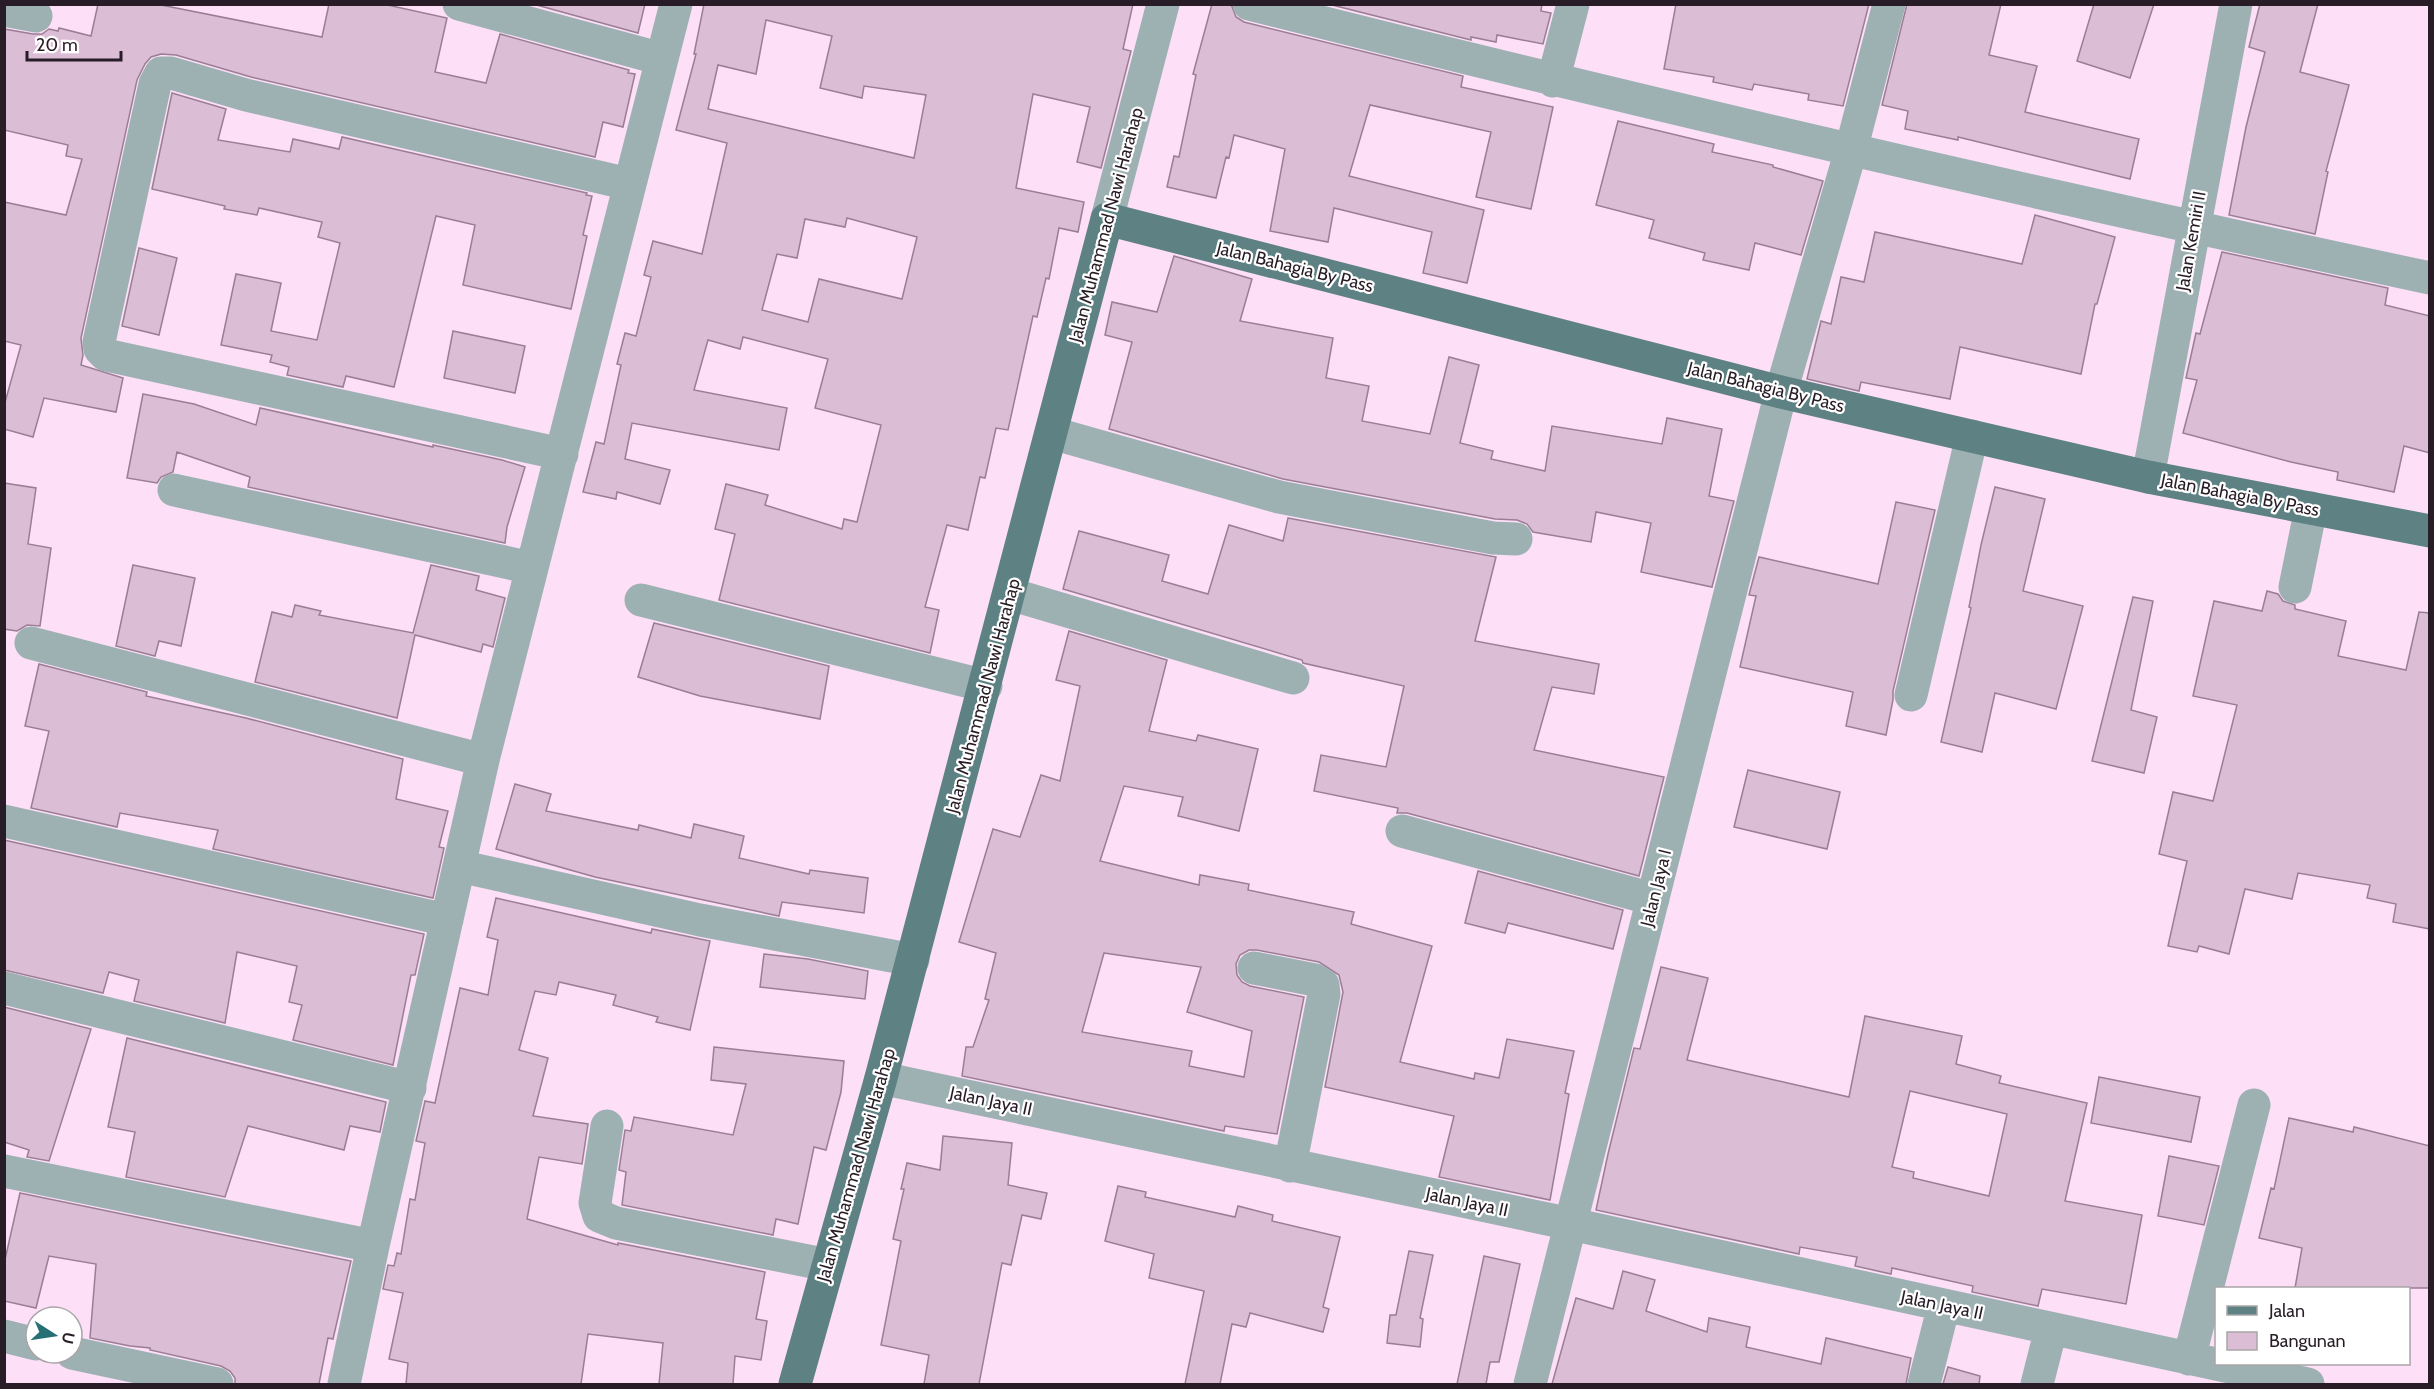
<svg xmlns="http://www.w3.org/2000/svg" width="2434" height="1389" viewBox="0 0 2434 1389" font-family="Cabin,sans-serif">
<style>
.building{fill:#dbbed6;stroke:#9a7e95;stroke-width:1.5;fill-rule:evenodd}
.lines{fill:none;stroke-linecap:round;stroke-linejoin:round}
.minor{stroke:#9eb1b2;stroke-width:33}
.major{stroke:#5e8283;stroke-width:33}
.labels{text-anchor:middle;stroke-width:4.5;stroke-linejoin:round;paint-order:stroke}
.street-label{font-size:18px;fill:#281d26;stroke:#fff}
</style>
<rect width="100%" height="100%" fill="#fddff8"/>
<path class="building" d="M98 4H156L322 37 329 4H383L447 18 435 72 486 83 500 34 629 70 628 73 635 74 623 127 603 122 595 157 251 77 176 55 161 54 151 57 145 64 137 80 81 338 83 355 81 365 123 378 116 412 44 398 33 437 4 429V406L21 345 4 341V202L66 215 82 159 66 156 68 145 4 130V29L33 34H42L49 29 58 31 59 28 91 36Z
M533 4H645L638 33Z
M704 4H1133L1123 49 1131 51 1101 168 1077 162 1090 107 1033 94 1016 188 1084 202 1078 232 1059 228 1049 279 1046 278 1037 317 1033 316 1008 430 996 428 985 478 980 477 968 530 947 525 925 607 939 610 930 653 719 600 735 534 715 529 726 484 768 495 765 505 842 529 844 519 857 522 881 425 815 408 828 359 743 337 740 349 708 340 694 390 787 408 779 450 632 423 625 459 670 470 660 504 617 492 616 499 583 492 596 442 604 444 621 365 617 364 625 333 636 336 651 277 644 275 653 241 702 254 727 143 676 130 696 54H694ZM766 20 832 36 820 88 862 98 864 86 926 95 914 158 708 109 718 65 756 74ZM847 218 917 237 902 299 819 279 808 322 762 310 777 254 797 258 805 219 845 227Z
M1212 4H1231L1236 17 1244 22 1463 76 1461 87 1553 107 1531 209 1476 197 1491 132 1370 105 1349 176 1484 210 1467 283 1423 273 1432 232 1334 208 1328 242 1270 231 1285 149 1234 135 1229 158 1226 157 1216 198 1167 187 1174 156 1179 157 1196 75 1193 74Z
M1328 4H1542L1541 11 1551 13 1543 44 1497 35 1496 42 1471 37V40Z
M1676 4H1869L1843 106 1808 100 1809 94 1754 84 1752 90 1713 82 1714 77 1664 69Z
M1907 4H2001L1989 55 2037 66 2025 112 2139 139 2130 179 1958 137V140L1905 129 1908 111 1882 105Z
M2094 4H2154L2130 78 2077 61Z
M2260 4H2318L2300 72 2349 85 2326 171 2328 172 2315 234 2229 215 2246 127 2265 52 2249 47Z
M172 93 226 109 218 140 290 152 293 139 339 149 342 137 587 193 586 195 592 196 583 235 587 236 571 309 463 285 475 225 436 216 394 387 346 376 343 387 287 375 289 367 270 362 272 355 221 345 236 274 281 283 271 331 317 340 340 243 318 237 322 222 259 208 257 215 224 209 225 206 152 189Z
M1618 121 1714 144 1712 152 1773 165V167L1823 181 1801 255 1755 243 1749 270 1703 260 1705 253 1649 238 1654 220 1596 205Z
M2035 215 2115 237 2097 304H2095L2081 374 1960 347 1950 399 1861 382 1859 391 1807 379 1821 321 1831 324 1841 277 1864 282 1875 232 2022 264Z
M139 248 177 258 159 335 122 326Z
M2222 252 2388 288 2385 305 2430 316V453L2404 446 2394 492 2337 480 2338 472 2291 462 2183 433 2197 380 2186 378 2196 333 2200 334Z
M1174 256 1252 279 1240 321 1333 338 1326 378 1369 386 1362 421 1430 434 1449 357 1479 365 1460 443 1493 451 1491 459 1545 471 1552 426 1662 444 1667 418 1722 429 1709 496 1734 501 1712 587 1641 572 1651 523 1596 512 1591 542 1533 532 1527 524 1517 520 1495 519 1283 479 1109 429 1132 342 1105 335 1112 302 1157 312Z
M453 331 525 346 515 393 444 378Z
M143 394 194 404 256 425 260 408 433 447V445L502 460 525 467 507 527 505 543 248 487 250 477 177 452 173 472 161 477 157 483 127 478Z
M4 483 36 488 28 544 51 548 40 626 27 625 17 631 4 629Z
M1995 487 2045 499 2023 591 2083 606 2056 709 1995 693 1982 752 1941 742 1971 608 1969 607 1981 545Z
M1896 502 1935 510 1893 691V700L1886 735 1846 726 1853 692 1740 667 1756 596 1749 595 1759 557 1878 584Z
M1288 518 1496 557 1475 641 1599 664 1594 694 1552 687 1534 750 1664 777 1639 876 1407 813H1397L1398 808 1314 791 1321 755 1386 767 1404 686 1303 663 1302 660 1063 589 1079 531 1169 555 1162 581 1208 594 1229 525 1283 541Z
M133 565 195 578 181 646 159 641 155 656 116 646Z
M431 565 479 576 476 590 505 598 493 647 483 644 481 652 415 635 397 718 255 682 272 612 292 617 295 605 321 611 319 615 413 633Z
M2267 591 2278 594 2283 601 2295 605V609L2346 621 2338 656 2406 670 2419 612 2430 613V929L2393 922 2396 904 2367 898 2370 885 2298 873 2292 899 2245 889 2229 954 2199 946 2197 952 2168 946 2187 861 2159 854 2173 792 2213 801 2237 705 2193 696 2214 601 2262 611Z
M2133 597 2153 601 2131 710 2157 717 2144 773 2092 761Z
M654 623 829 666 820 719 700 696 638 677Z
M1069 631 1167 660 1149 731 1196 741 1198 735 1258 749 1239 831 1178 816 1183 797 1124 786 1100 861 1199 885 1200 875 1249 884 1248 890 1354 912 1351 924 1432 946 1400 1062 1474 1079 1475 1073 1499 1078 1507 1039 1574 1051 1565 1093 1569 1094 1550 1200 1439 1177 1454 1116 1325 1087 1343 992 1339 975 1319 962 1257 950H1249L1240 955 1236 964 1237 975 1242 982 1250 986 1304 997 1277 1134 1225 1126 1224 1131 962 1076 966 1047H973L989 1000 985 999 996 953 959 942 993 829 1020 837 1041 775 1060 781 1080 686 1056 680ZM1104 953 1201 967 1187 1012 1252 1031 1244 1077 1189 1066 1192 1051 1082 1032Z
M39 664 147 692 146 696 246 718 403 759 396 799 448 811 439 847 444 848 433 898 213 849 218 830 120 813 117 827 31 808 49 731 25 726Z
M1748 770 1840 792 1827 849 1734 827Z
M515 784 551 794 546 811 638 830 639 825 691 838 694 824 744 836 739 858 809 874 810 870 868 878 864 913 782 902 779 916 595 877 496 849Z
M4 840 424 934 415 975H411L393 1065 293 1040 302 1005 289 1002 297 966 237 952 225 1023 134 1001 139 980 109 972 103 993 4 970Z
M1478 871 1623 910 1613 949 1508 923 1505 933 1465 923Z
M496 898 651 933 652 929 710 941 690 1030 656 1022 658 1017 613 1005 616 995 559 982 556 995 535 991 519 1050 548 1058 533 1116 588 1124 582 1164 539 1157 527 1219 618 1245V1243L765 1272 756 1319 767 1321 761 1360 735 1356 733 1384H659L663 1343 588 1334 581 1384H406L408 1363 389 1359 403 1293 383 1289 388 1265 394 1266 397 1253 401 1254 410 1199 415 1200 425 1143 416 1141 425 1101 435 1103 460 988 488 995 498 940 487 937Z
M764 954 808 959 868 971 865 999 760 987Z
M1661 967 1708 978 1687 1060 1849 1097 1865 1016 1962 1036 1956 1064 2001 1076 1999 1083 2087 1103 2065 1201 2142 1215 2126 1304 2042 1289 2038 1306 1972 1292 1973 1286 1892 1268 1891 1274 1855 1266 1857 1257 1800 1247 1799 1254 1596 1210 1608 1154 1634 1048 1640 1049ZM1910 1091 2007 1114 1989 1196 1913 1178 1914 1172 1892 1167Z
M4 1007 91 1029 49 1161 27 1157 29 1150 4 1142Z
M127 1038 386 1102 380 1132 350 1126 344 1150 248 1126 225 1197 126 1177 135 1132 108 1127Z
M714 1047 844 1061 841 1092 826 1150 814 1147 798 1224 776 1219 773 1235 622 1205 626 1172 619 1170 625 1130 631 1131 634 1117 733 1135 746 1084 711 1080Z
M2099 1077 2200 1097 2191 1142 2091 1123Z
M2289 1118 2353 1132 2354 1127 2430 1146V1288H2295L2302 1248 2259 1238 2271 1188 2274 1189Z
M943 1136 1012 1143 1008 1185 1047 1193 1041 1219 1022 1215 1011 1265 1002 1263 979 1384H924L929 1355 881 1345 901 1241 893 1239 904 1189H901L907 1163 940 1170Z
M2169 1156 2219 1166 2204 1225 2158 1216Z
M1118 1186 1146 1192 1145 1197 1235 1217 1238 1206 1273 1215 1272 1221 1340 1237 1323 1307 1329 1309 1323 1332 1250 1313 1246 1327 1232 1324 1220 1384H1185L1204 1291 1149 1278 1154 1254 1105 1241Z
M20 1193 351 1261 333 1339 328 1338 319 1384H235V1378L230 1371 221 1366 150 1350V1348L130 1346 90 1338 96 1264 49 1256 36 1308 4 1301V1264Z
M1409 1251 1433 1255 1420 1318 1423 1319 1420 1347 1387 1343 1390 1315H1396Z
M1484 1256 1520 1264 1499 1362H1490L1486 1384H1457Z
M1623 1271 1655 1280 1646 1311 1707 1332 1709 1318 1750 1327 1746 1347 1821 1364 1826 1338 1911 1358 1906 1384H1552L1576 1298 1613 1309Z
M1948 1367 1980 1376 1979 1384H1943Z"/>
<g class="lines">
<path class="minor" d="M459 4 662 59
M1249 4C1641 103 2034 194 2430 278
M4 10 36 16
M1553 81 1573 4
M1107 219 1163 4
M1052 433 1279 497 1493 538 1516 539
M562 454 106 355 100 349 99 342 155 84 161 73H171L246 95 629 184
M2148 477 2236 4
M174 490 532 568
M2295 587 2311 508
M1010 594 1293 678
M641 600 986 686
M31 643 483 760
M1911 695 1972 436
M4 821 447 920
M1402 831 1653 899
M459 866 700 920 913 960
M1254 968 1315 980 1323 985 1324 994 1290 1166
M4 988 410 1088
M881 1078 1571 1224 2308 1384
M607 1126 595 1203 599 1216 616 1223 828 1265
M4 1171 373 1246
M4 1336 36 1344
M72 1353 217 1384
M2189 1359 2254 1105
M344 1384 373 1246 483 760 676 4
M1530 1384 1781 392 1851 150 1889 4
M1924 1384 1944 1305
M2037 1384 2051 1329"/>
<path class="major" d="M795 1384 881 1078 1107 219 1781 392 2148 477 2430 531"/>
</g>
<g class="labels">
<g class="street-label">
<text transform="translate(1106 225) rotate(-75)" y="6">Jalan Muhammad Nawi Harahap</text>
<text transform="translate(2191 241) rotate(-80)" y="6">Jalan Kemiri II</text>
<text transform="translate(1295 267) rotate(14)" y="6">Jalan Bahagia By Pass</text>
<text transform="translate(1766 387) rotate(14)" y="6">Jalan Bahagia By Pass</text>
<text transform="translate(2240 495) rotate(11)" y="6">Jalan Bahagia By Pass</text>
<text transform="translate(983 696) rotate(-75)" y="6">Jalan Muhammad Nawi Harahap</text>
<text transform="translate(1656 888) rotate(-76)" y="6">Jalan Jaya I</text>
<text transform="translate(991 1101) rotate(12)" y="6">Jalan Jaya II</text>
<text transform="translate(856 1165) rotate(-74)" y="6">Jalan Muhammad Nawi Harahap</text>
<text transform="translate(1467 1202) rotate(12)" y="6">Jalan Jaya II</text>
<text transform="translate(1942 1305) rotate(12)" y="6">Jalan Jaya II</text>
</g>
</g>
<rect width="2434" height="1389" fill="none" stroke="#281d26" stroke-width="12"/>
<rect x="2215" y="1287" width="195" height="78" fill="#ffffff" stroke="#a9a5a8" stroke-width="1.5"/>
<rect x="2227" y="1306" width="30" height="9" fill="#5e8283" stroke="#a9a5a8" stroke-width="1.5"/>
<text x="2269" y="1317" font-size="18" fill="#281d26">Jalan</text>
<rect x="2227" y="1332" width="30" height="18" fill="#dbbed6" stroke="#a9a5a8" stroke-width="1.5"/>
<text x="2269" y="1347" font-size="18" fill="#281d26">Bangunan</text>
<g transform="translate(54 1335) rotate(102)"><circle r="28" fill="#ffffff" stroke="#a9a5a8" stroke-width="1.5"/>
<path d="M0-4.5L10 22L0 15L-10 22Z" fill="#277175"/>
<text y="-9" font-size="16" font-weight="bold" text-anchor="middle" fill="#281d26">U</text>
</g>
<path d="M27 51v9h94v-9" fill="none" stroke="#281d26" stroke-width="3"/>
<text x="36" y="51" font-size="18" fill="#281d26" stroke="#ffffff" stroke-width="4.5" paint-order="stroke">20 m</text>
</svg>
